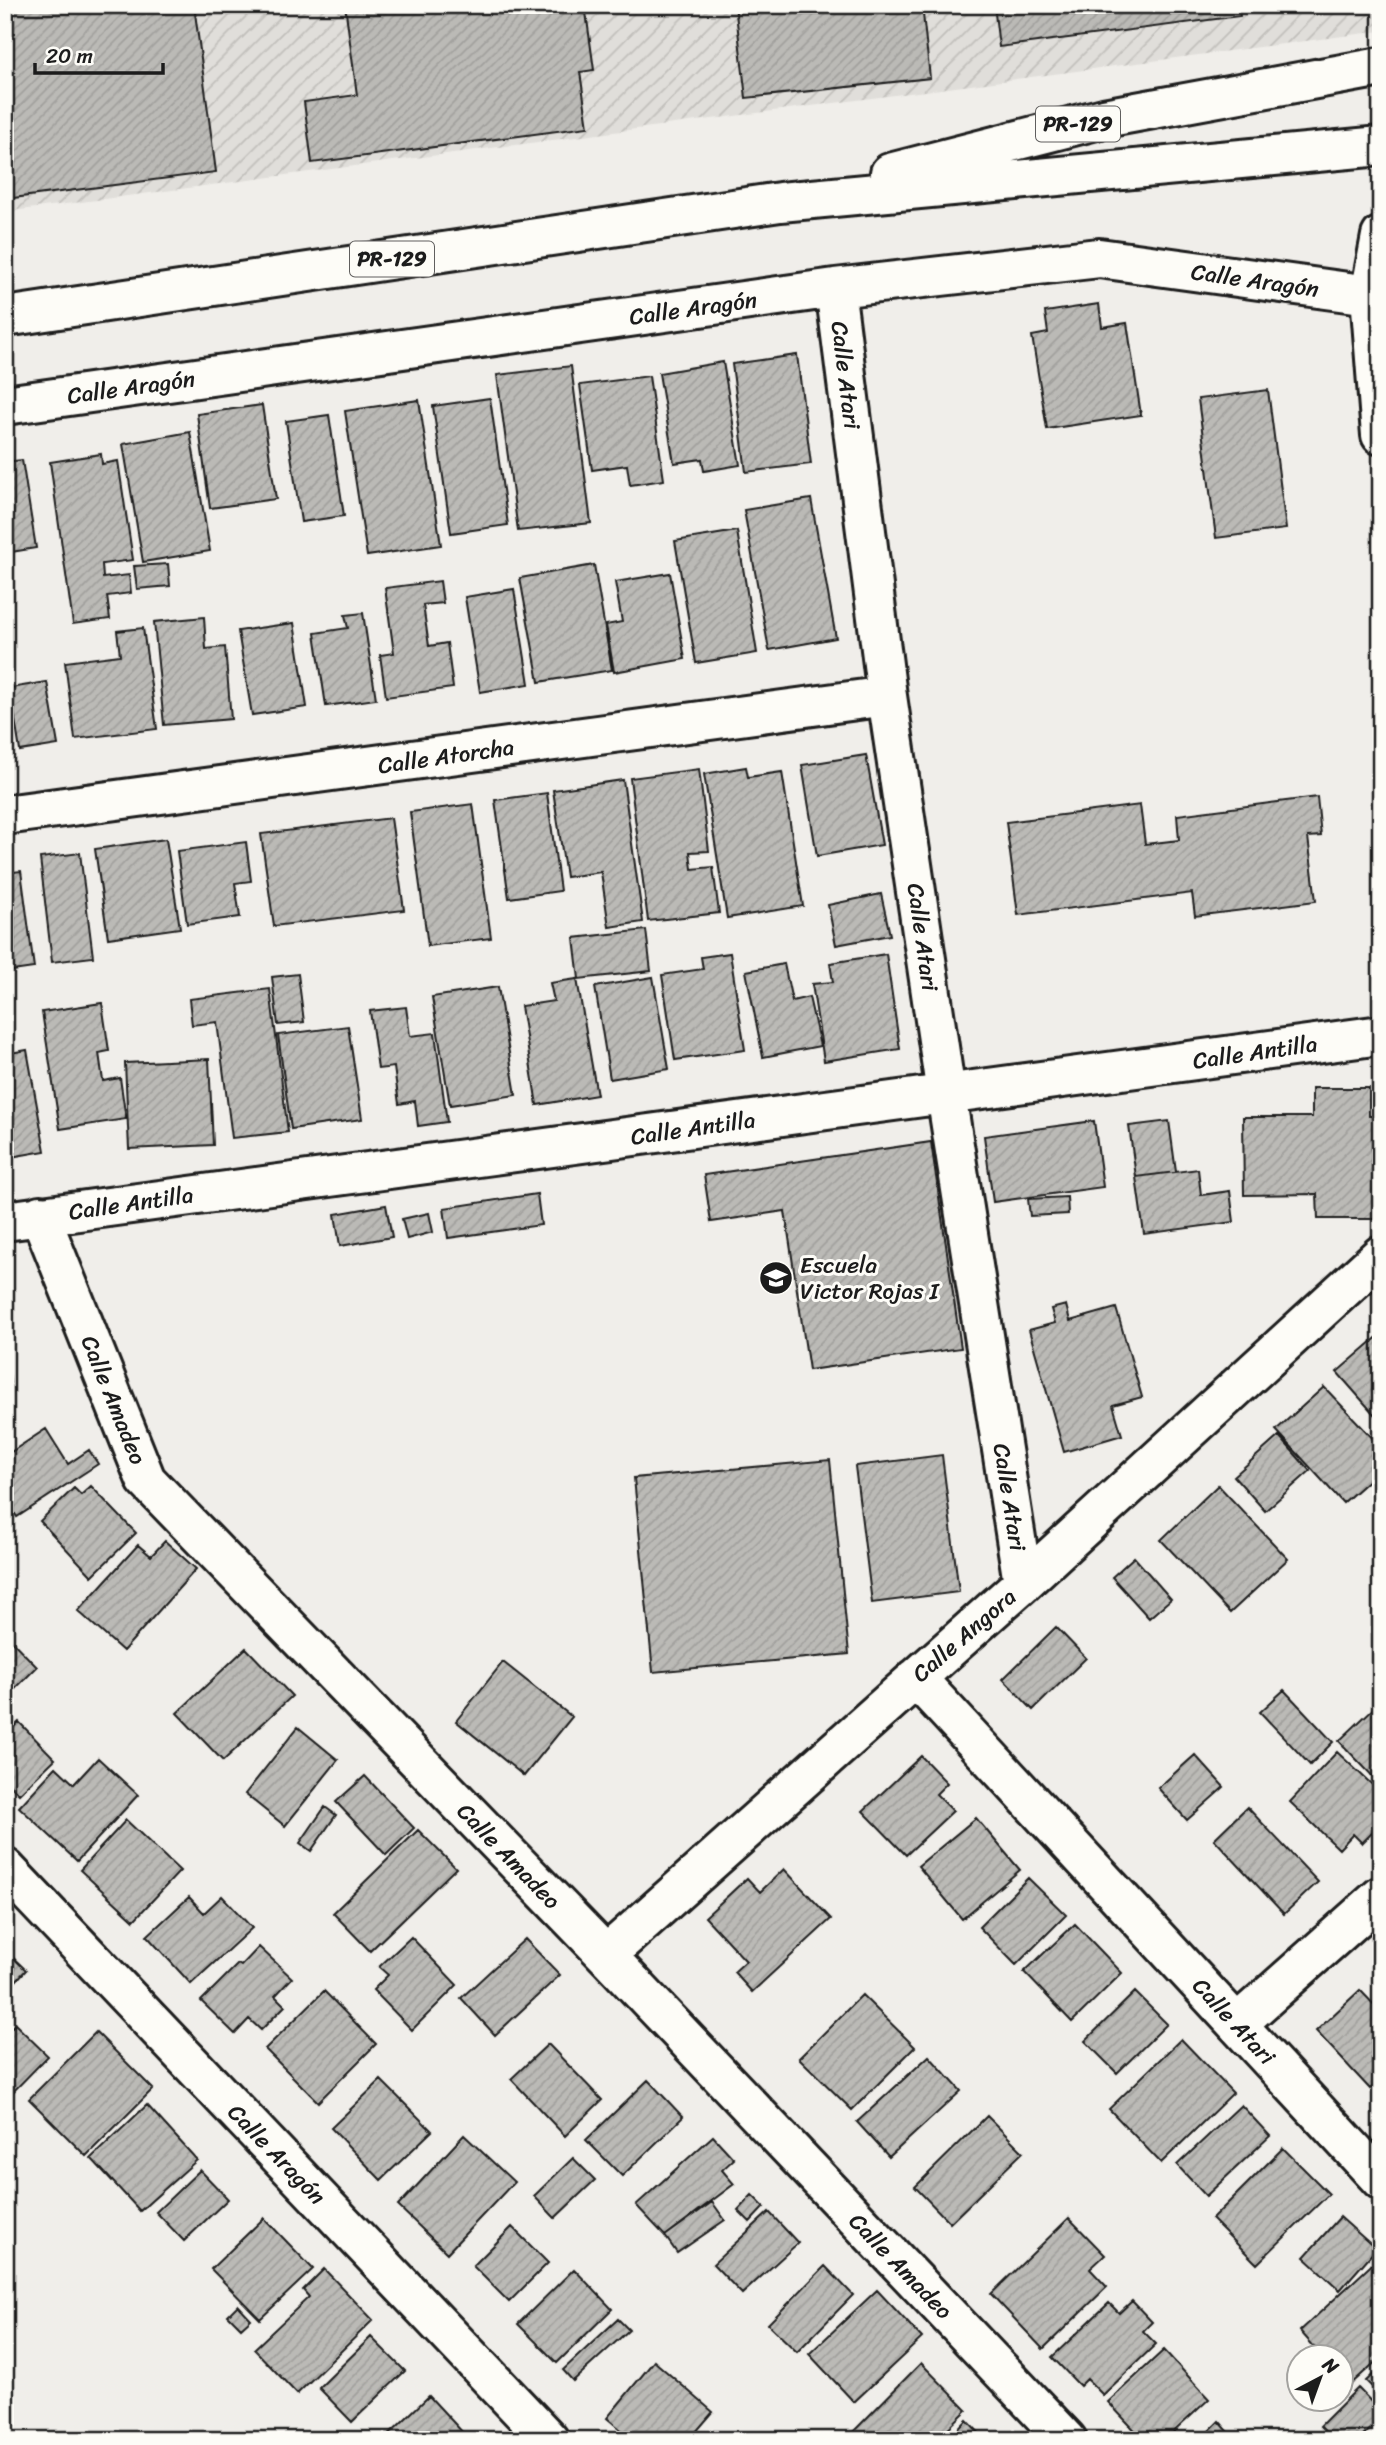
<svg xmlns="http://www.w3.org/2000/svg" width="1386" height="2445" viewBox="0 0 1386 2445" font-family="Sriracha,sans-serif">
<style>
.industrial{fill:url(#industrial-furrows)}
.building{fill:url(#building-hatch);stroke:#1c1c1c;stroke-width:2}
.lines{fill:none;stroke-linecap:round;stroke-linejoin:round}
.street-casing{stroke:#1c1c1c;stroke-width:44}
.primary-casing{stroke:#1c1c1c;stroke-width:44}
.street{stroke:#fdfcf7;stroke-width:38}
.primary{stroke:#fdfcf7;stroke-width:38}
.labels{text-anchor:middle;stroke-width:6;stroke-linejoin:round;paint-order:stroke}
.shield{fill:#fdfcf7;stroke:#605f5e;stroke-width:2}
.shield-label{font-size:21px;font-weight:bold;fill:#1c1c1c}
.street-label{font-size:23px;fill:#1c1c1c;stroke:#fdfcf7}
.poi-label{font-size:23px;fill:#1c1c1c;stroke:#fdfcf7;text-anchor:start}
</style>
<defs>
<pattern id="industrial-furrows" width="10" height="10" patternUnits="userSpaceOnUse" patternTransform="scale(1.75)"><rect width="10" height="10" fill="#e0deda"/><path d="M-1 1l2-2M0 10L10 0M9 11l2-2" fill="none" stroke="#c0beba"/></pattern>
<pattern id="building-hatch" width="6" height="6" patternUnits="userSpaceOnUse" patternTransform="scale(1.75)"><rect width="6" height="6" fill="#bbbab6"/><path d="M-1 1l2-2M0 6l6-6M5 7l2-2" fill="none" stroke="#a09f9c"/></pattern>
</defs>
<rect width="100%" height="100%" fill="#f0eeea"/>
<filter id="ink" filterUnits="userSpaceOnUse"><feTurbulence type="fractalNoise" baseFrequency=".0143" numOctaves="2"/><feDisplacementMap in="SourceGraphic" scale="14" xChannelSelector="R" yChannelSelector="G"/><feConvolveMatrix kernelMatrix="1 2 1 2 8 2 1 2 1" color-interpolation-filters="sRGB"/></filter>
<g filter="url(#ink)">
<path class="industrial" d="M5 5H1381V31L5 212Z"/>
<path class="building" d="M5 5H194L216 172 5 199Z
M345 5H585L594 70 580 72 588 127 312 163 304 102 357 95Z
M735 5H922L930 78 746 98Z
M994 5H1238L1240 16 999 47Z
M1099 304 1102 327 1127 323 1141 415 1047 429 1032 336 1048 333 1045 312Z
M797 355 811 464 746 472 732 364Z
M723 362 740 465 704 471 702 459 674 463 659 373Z
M571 366 591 523 518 531 497 375Z
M649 376 664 480 630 485 627 465 592 470 580 385Z
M1268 390 1286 529 1216 538 1198 399Z
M490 398 508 525 451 533 433 406Z
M419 400 441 545 367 556 345 411Z
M262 405 276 499 210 508 197 414Z
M329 415 344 516 301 522 286 421Z
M190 432 210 551 143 562 123 444Z
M101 454 102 464 118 461 133 560 102 564 103 578 129 575 131 593 107 596 110 619 73 624 50 462Z
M22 460 36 548 5 553V462Z
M811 499 836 638 769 650 744 510Z
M737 531 757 653 696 663 675 541Z
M168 564 170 586 137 589 134 566Z
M594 565 612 670 539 682 520 578Z
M670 573 685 659 614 672 606 625 622 622 615 582Z
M440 581 443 603 423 605 429 646 447 643 453 688 386 697 380 655 394 653 385 588Z
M514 589 529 684 480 692 465 597Z
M363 613 376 699 326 706 315 633 348 628 345 615Z
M204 617 206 649 225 647 231 719 164 725 154 622Z
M294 623 307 707 252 715 238 631Z
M143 628 157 729 75 739 65 662 120 655 117 631Z
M47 682 58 745 20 751 10 688Z
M866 755 882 845 817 856 802 765Z
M746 767 748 777 782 772 803 906 727 918 704 774Z
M699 769 709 851 690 852 692 869 713 867 719 913 648 921 630 778Z
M623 780 643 922 609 927 601 872 566 877 553 790Z
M547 793 560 891 509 898 495 800Z
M1317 797 1321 836 1308 837 1316 901 1195 916 1192 893 1018 915 1006 822 1140 805 1145 844 1179 840 1177 815Z
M473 804 491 938 428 946 410 812Z
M391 818 404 910 274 926 261 834Z
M166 839 180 928 108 938 95 849Z
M246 842 251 881 235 883 240 917 187 924 177 851Z
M80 853 93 957 52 962 40 858Z
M21 871 34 968 5 972V873Z
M881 894 890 935 836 945 828 905Z
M646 930 651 971 579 979 574 938Z
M730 953 745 1050 675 1060 662 975 703 969 701 957Z
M886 954 900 1049 824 1061 812 984 833 982 830 963Z
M784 964 792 1001 809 997 820 1046 763 1057 746 971Z
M298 974 304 1022 278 1025 272 977Z
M653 977 669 1069 610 1079 595 987Z
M577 979 597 1095 537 1105 521 1006 554 1001 550 983Z
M498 987 516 1095 450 1105 432 997Z
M270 989 288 1132 232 1138 217 1022 192 1025 189 999Z
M102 1003 109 1051 99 1053 103 1081 120 1078 126 1119 60 1129 42 1012Z
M406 1007 410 1036 435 1033 447 1122 418 1126 415 1101 399 1104 394 1067 378 1069 370 1011Z
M348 1026 362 1119 291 1129 278 1035Z
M27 1050 45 1151 5 1158V1054Z
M209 1059 213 1145 129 1149 125 1063Z
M1312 1088H1369V1116H1381V1186H1376L1377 1219H1318L1317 1194 1244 1195 1243 1117H1312Z
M1094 1121 1103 1187 993 1202 984 1136Z
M1169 1121 1176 1172 1136 1177 1129 1126Z
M931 1142 961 1348 809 1370 785 1211 711 1222 704 1175Z
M1198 1169 1201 1195 1230 1191 1234 1222 1144 1234 1136 1177Z
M537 1194 541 1225 448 1238 444 1208Z
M1067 1197 1068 1214 1030 1216 1028 1199Z
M386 1205 392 1237 340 1246 335 1214Z
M429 1213 433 1232 407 1239 402 1219Z
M1066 1305 1070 1321 1116 1308 1142 1397 1113 1405 1122 1435 1064 1452 1029 1330 1055 1323 1051 1309Z
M5 1323 10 1386H5Z
M1381 1334V1422L1337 1372Z
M1324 1387 1381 1447V1469L1343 1503 1276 1430Z
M46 1429 68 1464 89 1450 98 1464 17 1517 5 1499V1456Z
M1279 1436 1310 1471 1265 1511 1234 1476Z
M942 1455 959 1592 872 1603 855 1466Z
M830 1460 849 1654 653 1672 634 1478Z
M1218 1485 1288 1559 1230 1613 1161 1540Z
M91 1486 136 1533 92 1576 40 1521 74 1488 81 1495Z
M165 1541 196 1569 123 1651 78 1611 138 1545 151 1556Z
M1134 1557 1171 1599 1149 1618 1112 1577Z
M1056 1627 1086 1658 1033 1710 1003 1679Z
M5 1634 37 1667 5 1699Z
M246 1648 292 1696 223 1761 177 1713Z
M503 1662 572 1717 524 1776 456 1721Z
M1284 1690 1333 1742 1310 1765 1260 1712Z
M1381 1701V1785L1339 1741Z
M19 1722 55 1759 19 1794 5 1780V1735Z
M298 1727 338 1760 285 1826 245 1794Z
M1337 1752 1381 1793V1824L1362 1843 1353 1834 1339 1849 1290 1802Z
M1195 1755 1224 1787 1187 1820 1158 1788Z
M921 1756 947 1783 936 1794 953 1811 906 1855 863 1811Z
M98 1758 138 1795 77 1861 19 1807 56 1767 74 1784Z
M365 1776 414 1828 386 1855 336 1802Z
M325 1807 336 1815 311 1851 300 1843Z
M1247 1807 1318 1882 1284 1914 1214 1839Z
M976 1818 1020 1870 962 1919 918 1866Z
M126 1820 180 1871 134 1920 80 1870Z
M418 1830 456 1868 370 1951 333 1913Z
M784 1869 831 1919 752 1992 734 1972 746 1961 705 1917 747 1878 760 1892Z
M1028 1878 1066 1915 1016 1965 979 1927Z
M222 1896 252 1928 191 1984 147 1936 189 1897 204 1913Z
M1075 1924 1122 1973 1072 2022 1024 1972Z
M411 1937 457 1985 412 2030 373 1990 388 1975 379 1967Z
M525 1939 560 1975 495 2035 461 1998Z
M259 1947 292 1978 275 1996 285 2006 261 2030 249 2019 235 2034 201 2001 238 1964 241 1966Z
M5 1950 26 1970 5 1993Z
M1360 1990 1381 2012V2079L1370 2089 1316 2031Z
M324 1991 376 2044 318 2102 265 2049Z
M1135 1992 1167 2024 1117 2073 1085 2041Z
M862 1995 915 2047 852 2110 799 2058Z
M15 2024 48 2056 5 2100V2034Z
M96 2032 153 2089 86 2156 29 2099Z
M1181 2039 1233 2093 1161 2163 1109 2109Z
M548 2044 602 2100 565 2136 511 2079Z
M929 2056 961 2091 889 2157 857 2122Z
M381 2080 432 2131 381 2180 331 2128Z
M648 2080 683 2117 622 2176 586 2140Z
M147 2105 197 2160 140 2211 91 2158Z
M1241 2105 1270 2136 1206 2196 1177 2165Z
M987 2116 1023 2152 950 2223 915 2187Z
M464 2135 514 2182 447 2253 398 2206Z
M713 2136 734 2159 722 2170 734 2184 665 2236 636 2205Z
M1283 2148 1329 2194 1257 2264 1212 2219Z
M573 2158 595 2180 555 2218 534 2196Z
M200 2170 228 2199 184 2241 156 2212Z
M752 2195 764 2207 750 2222 738 2210Z
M712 2202 725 2220 677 2253 665 2236Z
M769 2212 798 2243 742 2294 713 2264Z
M1340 2217 1376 2249 1340 2290 1304 2257Z
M264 2218 313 2269 260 2319 211 2269Z
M1069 2218 1105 2255 1090 2269 1107 2287 1043 2349 991 2294Z
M512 2227 548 2263 509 2302 473 2266Z
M1381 2256V2357L1350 2385 1340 2375V2358H1324L1300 2331Z
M825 2266 853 2295 797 2352 768 2324Z
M324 2269 373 2320 297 2394 254 2349 309 2297 303 2290Z
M574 2269 612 2309 557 2363 518 2324Z
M877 2290 922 2338 854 2402 809 2354Z
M1132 2301 1152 2322 1143 2331 1156 2344 1103 2395 1087 2379 1080 2386 1052 2357 1109 2303 1119 2313Z
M238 2305 251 2319 241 2328 228 2315Z
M618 2319 629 2330 573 2381 563 2370Z
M371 2337 405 2371 352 2422 319 2388Z
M1164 2350 1209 2399 1165 2440H1144L1108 2402Z
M654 2361 713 2412 689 2440H633L607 2418Z
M921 2363 967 2410 936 2440H845Z
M1381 2367V2396L1366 2381Z
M1358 2388 1381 2412V2419L1359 2440H1333L1320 2426Z
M429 2396 466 2436 462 2440H383Z
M967 2420 986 2440H948Z
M1219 2421 1236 2440H1200Z"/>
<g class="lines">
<g class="street-casing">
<path id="street" d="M1381 236 1370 295 1381 435
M835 288 887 696 946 1094 1023 1583
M5 405 835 288 1099 258 1370 295 1381 292
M5 815 887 696
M40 1215 146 1480 606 1955 1067 2440
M5 1221 1381 1035
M916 1678 1381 2180
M5 1868 549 2440
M606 1955 1023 1583 1381 1255
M1237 2024 1381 1896"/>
</g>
<g class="primary-casing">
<path id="primary" d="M890 173 1104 118 1381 67
M5 317 780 202 1381 146"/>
</g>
<use href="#street" class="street"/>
<use href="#primary" class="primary"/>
</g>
</g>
<defs>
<g id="school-disc" transform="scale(1.75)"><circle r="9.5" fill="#1c1c1c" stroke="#fdfcf7"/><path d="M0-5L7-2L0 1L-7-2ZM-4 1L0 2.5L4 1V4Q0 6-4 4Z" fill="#fff"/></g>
</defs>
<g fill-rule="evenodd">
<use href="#school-disc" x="776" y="1278"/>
</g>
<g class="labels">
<g class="shield">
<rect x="1036" y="106.5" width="84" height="35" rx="5"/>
<rect x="350" y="241.5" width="84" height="35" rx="5"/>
</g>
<g class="shield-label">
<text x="1078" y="131">PR-129</text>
<text x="392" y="266">PR-129</text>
</g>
<g class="street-label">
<text transform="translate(1255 280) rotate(8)" y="8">Calle Aragón</text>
<text transform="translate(693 308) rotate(-8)" y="8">Calle Aragón</text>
<text transform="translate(846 375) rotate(83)" y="8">Calle Atari</text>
<text transform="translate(131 387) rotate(-8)" y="8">Calle Aragón</text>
<text transform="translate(446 756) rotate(-8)" y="8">Calle Atorcha</text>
<text transform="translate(923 937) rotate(82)" y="8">Calle Atari</text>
<text transform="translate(1255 1052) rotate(-8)" y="8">Calle Antilla</text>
<text transform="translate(693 1128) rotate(-8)" y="8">Calle Antilla</text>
<text transform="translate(131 1203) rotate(-8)" y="8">Calle Antilla</text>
<text transform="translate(114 1400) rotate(68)" y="8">Calle Amadeo</text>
<text transform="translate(1010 1497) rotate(81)" y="8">Calle Atari</text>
<text transform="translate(964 1635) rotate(-41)" y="8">Calle Angora</text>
<text transform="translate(509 1856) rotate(46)" y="8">Calle Amadeo</text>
<text transform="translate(1234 2021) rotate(47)" y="8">Calle Atari</text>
<text transform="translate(277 2154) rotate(46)" y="8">Calle Aragón</text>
<text transform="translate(901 2266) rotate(46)" y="8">Calle Amadeo</text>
</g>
<g class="poi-label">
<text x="800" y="1273">Escuela<tspan x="800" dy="26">Victor Rojas I</tspan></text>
</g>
</g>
<rect width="1386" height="2445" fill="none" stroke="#fdfcf7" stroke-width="28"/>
<rect x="14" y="14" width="1358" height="2417" fill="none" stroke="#1c1c1c" stroke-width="2.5" filter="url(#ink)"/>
<g transform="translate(1320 2378) rotate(41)"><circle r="33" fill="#fdfcf7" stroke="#a3a29f" stroke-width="2"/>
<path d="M0-5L12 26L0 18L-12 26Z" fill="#1c1c1c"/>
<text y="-10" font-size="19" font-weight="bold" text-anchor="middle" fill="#1c1c1c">N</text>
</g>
<path d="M35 63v10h128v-10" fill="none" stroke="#1c1c1c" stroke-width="3.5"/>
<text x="46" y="63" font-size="21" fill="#1c1c1c" stroke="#fdfcf7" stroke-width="5" paint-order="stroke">20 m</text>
</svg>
